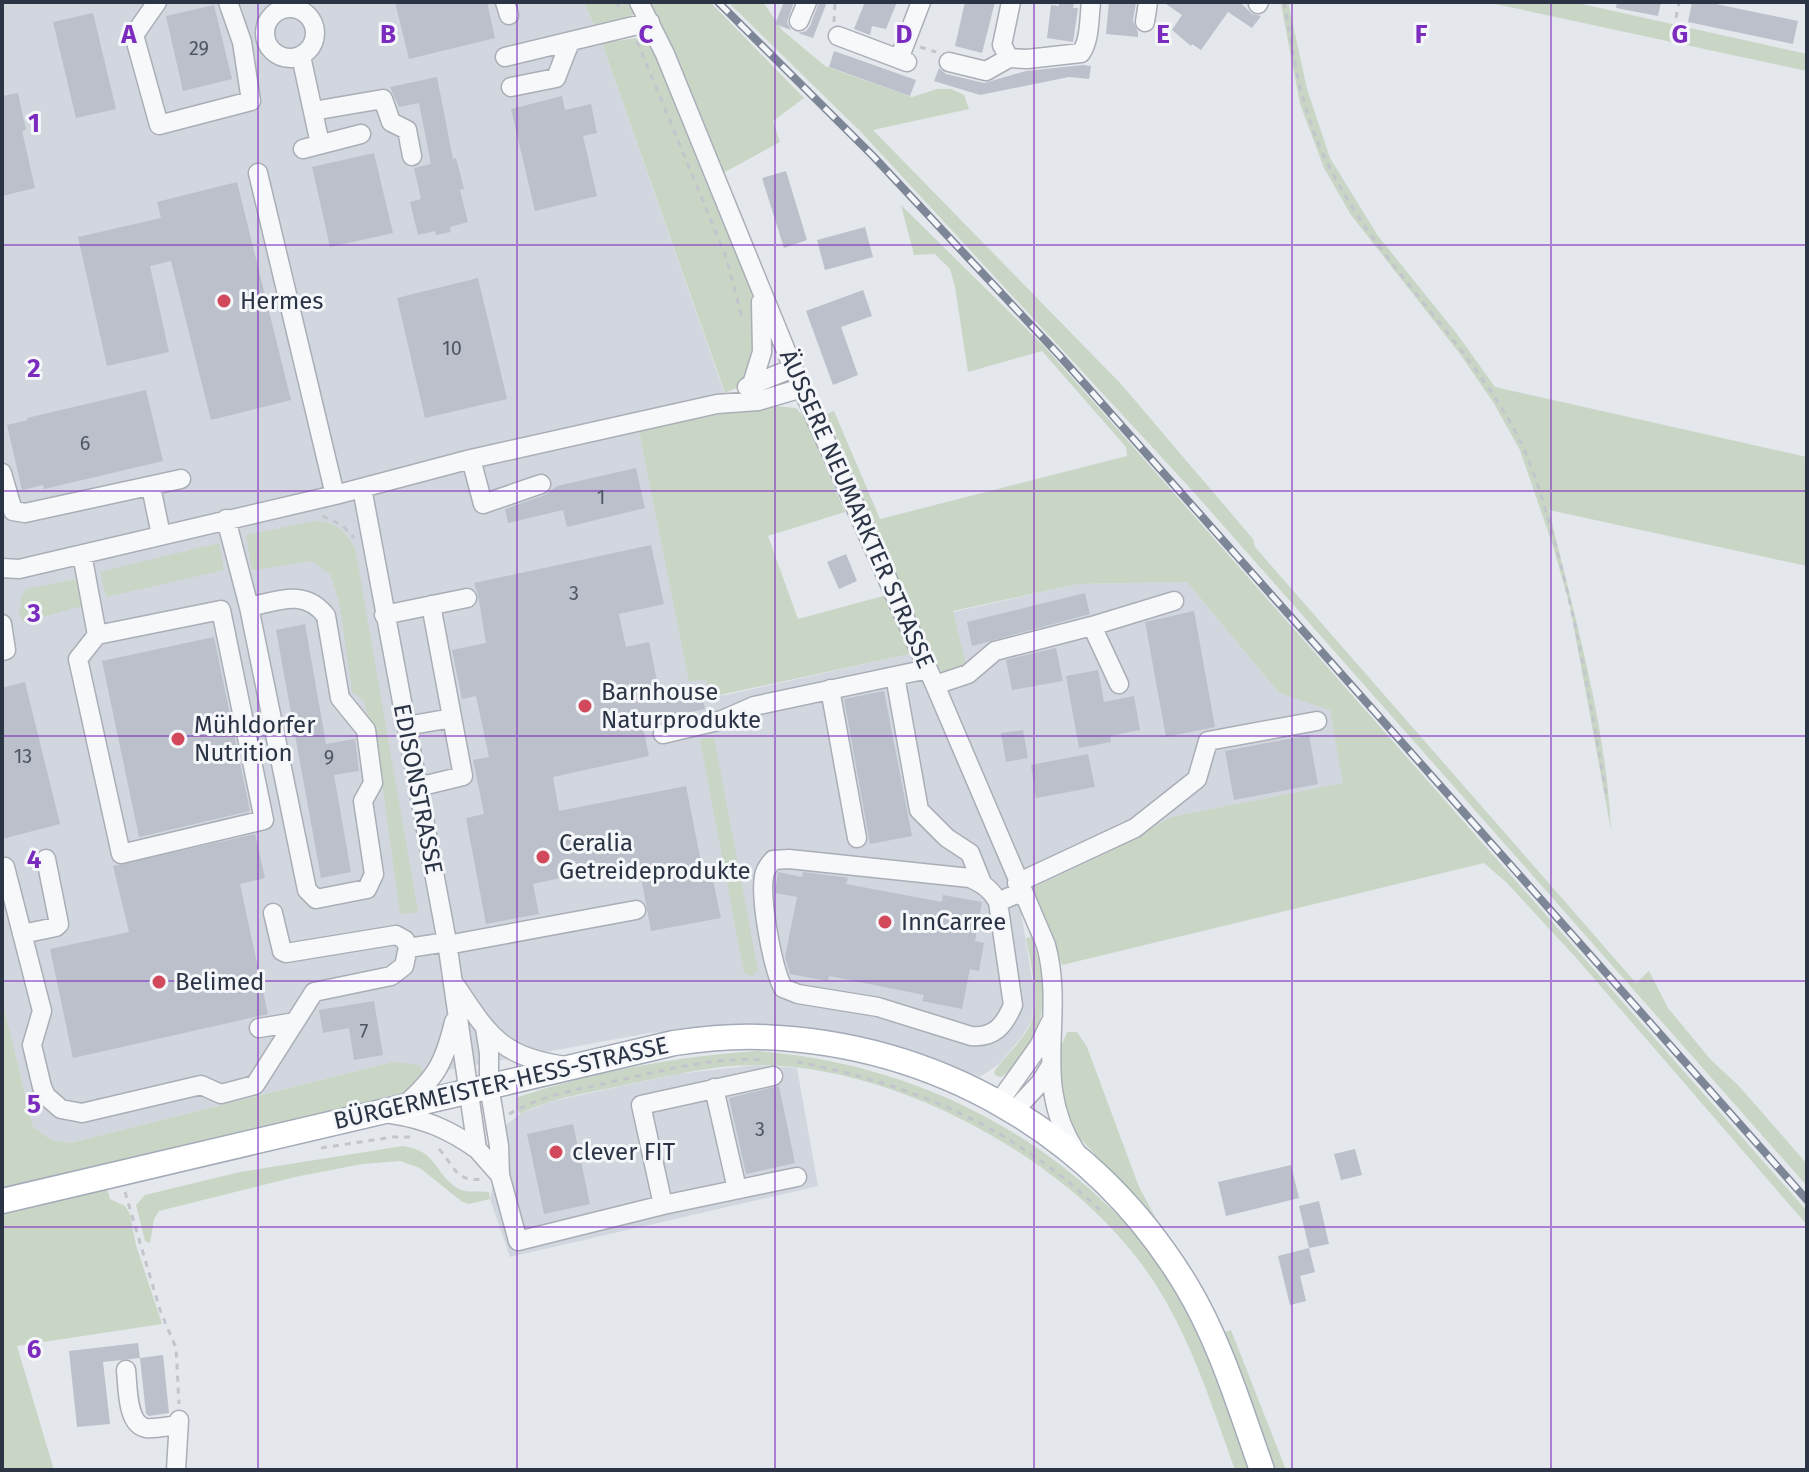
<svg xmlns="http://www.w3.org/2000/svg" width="1809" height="1472" viewBox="0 0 1809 1472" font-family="'Fira Sans',sans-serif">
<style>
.built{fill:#d2d6de}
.green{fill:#c9d6c5}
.building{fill:#bbc0ca}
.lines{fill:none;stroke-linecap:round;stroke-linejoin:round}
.minor-casing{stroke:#a9aeb7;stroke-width:21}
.major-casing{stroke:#a3abb8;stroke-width:27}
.path{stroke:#c2c5cb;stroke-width:3;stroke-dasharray:6 6;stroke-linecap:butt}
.minor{stroke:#f7f8fa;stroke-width:18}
.major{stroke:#fff;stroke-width:24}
.rail-casing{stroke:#7d8696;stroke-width:8}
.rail{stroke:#f4f6f9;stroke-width:5;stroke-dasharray:15;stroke-linecap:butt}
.grid{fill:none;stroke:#7b2cbf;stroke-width:2;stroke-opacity:0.55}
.poi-dot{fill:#d1495b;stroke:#f4f6f9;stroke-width:3}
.labels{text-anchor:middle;stroke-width:6;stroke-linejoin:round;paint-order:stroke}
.number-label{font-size:20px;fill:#4f5766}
.poi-label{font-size:24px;fill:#2b3445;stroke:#f4f6f9;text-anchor:start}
.street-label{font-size:24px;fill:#2b3445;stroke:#f4f6f9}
.grid-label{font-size:26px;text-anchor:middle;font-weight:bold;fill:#7b2cbf;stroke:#f4f6f9;stroke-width:6;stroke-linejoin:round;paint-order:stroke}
</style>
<rect width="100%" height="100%" fill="#e4e7ec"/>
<path class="built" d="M2 2H584L602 43 731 412 639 431 690 682 707 678 711 696 726 695 914 653 1021 912 1034 991 1032 1020 1021 1038 999 1064 980 1077 897 1046 857 1036 804 1031 747 1028 649 1033 426 1074 392 1062 71 1143 51 1140 33 1127 2 999Z
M1187 582 1279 693 1330 709 1344 783 1171 817 1105 854 1032 888 936 668 953 612 1078 584Z
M757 1065 797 1068 818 1186 510 1257 490 1199 506 1125 520 1114 549 1102 677 1074Z"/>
<path class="green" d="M584 2H629L637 14 594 25Z
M649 2H710L804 98 773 121 780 142 723 173 665 31Z
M728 2H763L782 30 825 66 912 97 937 89H951L964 95 969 109 873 130 1121 384 1253 539 1255 547 1636 983 1649 971 1668 1008 1711 1060 1738 1085 1807 1164V1186L1190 488 861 132Z
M1288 2 1307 89 1330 158 1378 236 1457 334 1495 387 1807 457V566L1549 510C1574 616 1606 722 1611 830L1570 606 1553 546 1520 450 1493 402 1460 354 1351 215 1324 168 1300 104 1281 4Z
M1486 2H1573L1807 54V71Z
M644 37 652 44 744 267 753 299 756 356 743 385 725 393 602 43Z
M901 205 1045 347 1807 1211V1225L1578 960 1507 883 1484 863 1062 965 1032 888 1105 854 1171 817 1343 783 1330 710 1279 693 1187 582 1078 584 953 611 966 665 948 673 936 668 826 414 834 411 880 519 1127 456 1126 447 1042 351 968 372 955 287 950 269 935 254 914 255Z
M775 406 796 408 804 417 845 512 768 536 798 619 887 595 914 653 711 697 706 679 689 682 639 431 731 412Z
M315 521C335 522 345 530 355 548L418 912 400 914 383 788 364 700 352 692 340 606 331 575 312 561 252 570 246 535Z
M219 543 224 570 106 597 100 572Z
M76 579 82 606 24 622 19 615 22 595 26 589Z
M714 737 758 971 752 976 744 973 700 739Z
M1032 937C1045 976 1050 1014 1026 1050 1018 1062 1013 1070 1001 1077L996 1076 994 1072C1005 1055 1025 1040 1032 1020 1040 996 1030 963 1026 938Z
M2 999 33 1127 51 1140 71 1143 392 1062 419 1065 426 1074 416 1086 402 1093 2 1192Z
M1067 1032H1077L1087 1047 1139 1187 1159 1224 1076 1134 1062 1115 1057 1075 1060 1049Z
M757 1051C889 1061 1011 1113 1107 1205 1135 1231 1161 1261 1179 1295 1209 1350 1230 1411 1251 1470H1235C1210 1400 1187 1326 1143 1266 1063 1156 894 1065 757 1065 712 1065 668 1076 625 1085 590 1093 552 1097 520 1114L517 1109 518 1097C593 1072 679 1056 757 1051Z
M403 1146C439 1152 433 1172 457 1188 467 1194 478 1190 489 1192L490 1199 469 1204 461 1201 420 1168 400 1161 362 1164 295 1177 159 1211 154 1219 150 1243 145 1241 136 1205 145 1195 240 1172Z
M106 1185 110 1199 125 1206 130 1214 136 1245 162 1324 17 1346 54 1470H2V1212Z
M1231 1330 1286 1470H1276L1223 1333Z"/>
<path class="building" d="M395 2H487L495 38 409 59Z
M784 2H794L787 22 791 30 775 24Z
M819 2H827L813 38 798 33 806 31 810 26Z
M865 2H897L886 29 872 26 870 35 854 29Z
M965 2H995L982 53 955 46Z
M1059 2H1074L1073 8H1078L1073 42 1047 38 1051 5 1059 6Z
M1109 2H1136L1133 21 1138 32V37L1106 34Z
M1163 2H1240L1252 14 1261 16 1252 28 1228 12 1201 50 1192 44 1191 46 1172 30 1182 15Z
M1617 2H1661L1658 16 1616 8Z
M1692 2H1706L1798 21 1793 44 1688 22Z
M214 5 232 79 183 91 166 16Z
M93 13 116 109 76 118 53 22Z
M834 51 916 80 910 96 829 67Z
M1083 65 1091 66 1089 79 1069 77 980 95 934 81 939 68 946 74 984 83 1026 71Z
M437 77 453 159 456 158 464 189 460 190 468 222 450 227 451 232 436 235 435 231 418 235 410 202 421 199 414 168 431 164 419 103 399 107 390 87Z
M18 93 26 130 22 131 35 188 2 196V96Z
M562 96 565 110 591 104 597 133 583 136 597 196 535 211 511 109Z
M374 153 393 233 330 247 312 167Z
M786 171 807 240 784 248 762 178Z
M237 182 291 400 211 420 171 261 150 266 169 352 107 366 78 237 161 218 157 202Z
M865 227 873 257 825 270 817 240Z
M478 278 507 399 425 418 397 298Z
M863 290 872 316 841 327 858 375 833 385 806 311Z
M146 390 163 461 44 489 43 485 22 490 7 425 28 420 27 418Z
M636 468 645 508 567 527 563 510 508 523 505 509 545 495 557 486Z
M651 545 664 604 619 614 626 647 649 642 660 695 700 686 705 709 642 722 649 756 553 777 559 811 686 786 702 867 710 866 721 918 651 931 638 861 533 884 539 914 486 924 466 818 484 814 473 760 489 757 476 696 462 699 452 650 486 643 478 595 474 583Z
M846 554 857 581 839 589 827 562Z
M1085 593 1090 614 972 646 967 622Z
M1194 611 1215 727 1166 737 1145 622Z
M305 624 326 744 355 739 359 771 334 775 351 872 321 878 276 630Z
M214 637 250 811 139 837 102 661Z
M1056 648 1063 681 1012 690 1006 660Z
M1098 670 1104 702 1134 696 1140 730 1110 736 1111 742 1079 748 1066 676Z
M25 682 60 824 2 839V688Z
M884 691 912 836 870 844 844 699Z
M1023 730 1028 758 1006 762 1001 733Z
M1309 735 1318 784 1234 800 1225 751Z
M1088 754 1095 787 1036 798 1031 765Z
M255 834 265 878 240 884 268 1014 73 1058 50 949 129 932 113 866Z
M778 872 802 877 803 872 843 877 848 878 846 884 942 902 943 895 982 902 975 941 984 943 979 971 970 969 962 1009 922 1001 924 995 829 976 828 981 790 974 785 957 797 897 775 893Z
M374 1001 383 1055 354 1060 349 1028 323 1033 319 1010Z
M779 1086 795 1163 746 1174 729 1098Z
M573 1124 590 1204 544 1214 527 1134Z
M1355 1149 1362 1175 1341 1180 1334 1154Z
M1291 1165 1299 1198 1226 1216 1218 1182Z
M1319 1201 1329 1244 1309 1248 1299 1206Z
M1309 1248 1315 1272 1300 1276 1306 1301 1290 1305 1278 1256Z
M138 1343 140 1358 103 1362 110 1424 77 1427 69 1351Z
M163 1355 169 1413 149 1416 146 1414 140 1358Z"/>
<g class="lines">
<g class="minor-casing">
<path id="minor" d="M157 2 134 35 159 125 251 101 242 42 228 2
M505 2 509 15
M639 2 665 54 793 368 935 685 1046 945C1066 1019 1030 1082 1076 1152
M1258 4 1259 2
M265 33a25 25 0 1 1 50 0a25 25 0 1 1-50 0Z
M799 21 807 2
M1145 22 1148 2
M838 36 907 62
M301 56 320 144
M505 57 650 22
M1009 58 1002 45 1011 2
M899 59 921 2
M949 62 986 71 1009 58 1027 59 1081 53C1090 40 1089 19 1091 2
M511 87 556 78 570 42
M313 111 383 99 391 122 407 130 412 156
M303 149 361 134
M258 173 335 495
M752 384 762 352 761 302
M747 387 793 368
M471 459 483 504 541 484
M2 473 13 511 25 513 181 479
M151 487 161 535
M362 488 447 942 477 1149 500 1175
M226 519 249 607 307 890 316 899 367 889 374 874 363 801 373 783 366 730 340 698 326 616C305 588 278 601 249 607
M82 554 97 635 78 659 121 854 264 820 221 610 97 635
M2 568 19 569 335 495 471 459 717 404 758 401 802 388
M384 615 467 598
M2 624 6 650 2 651
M1092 626 1174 601
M895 676 919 810 947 838 970 853 982 883
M935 685 968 674 995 651 1092 626 1119 684
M830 689 857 838
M406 726 452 718
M663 734 722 720 754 706 928 669
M418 787 463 776 431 605
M5 867 42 1011 32 1045 42 1087 46 1096 61 1109 82 1113 201 1085 221 1094 255 1085 314 992 391 976 404 966 408 948
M1017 883 1135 828 1197 779 1208 741 1317 721
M998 902 1013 1005C1004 1026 994 1038 971 1036L878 1007 798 994 783 988C772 966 760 900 764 876 765 869 769 865 773 860L789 859 970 878C983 884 991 889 998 902L1021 892
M273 913 282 951 286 953 396 935 405 940 408 948 447 942
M22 934 56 927 59 924 46 859
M447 945 636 910
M456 986C490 1037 501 1056 565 1066
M259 1028 295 1022
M485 1028 489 1053V1085L499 1146 500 1175 518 1241 663 1205 797 1177
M714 1088 737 1189
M999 1102 1039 1046 1050 1023
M404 1106C436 1077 444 1064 454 1022
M1014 1111 1040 1083 1050 1067
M391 1114C425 1119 448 1129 477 1149
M663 1205 641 1105 773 1076
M126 1370C128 1385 126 1424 146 1428 155 1429 168 1426 178 1425
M176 1470 179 1420"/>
</g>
<g class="major-casing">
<path id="major" d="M2 1201 674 1043C702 1039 730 1036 759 1037 936 1043 1094 1133 1186 1285 1220 1341 1240 1408 1262 1470"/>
</g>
<path class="path" d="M616 2 622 13
M1284 2C1292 42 1296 82 1310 121 1350 240 1454 321 1514 429 1533 464 1544 504 1555 543 1578 627 1592 712 1607 799
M1676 18 1679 2
M834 22 835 2
M637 41 726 257 743 321
M920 47 936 52
M322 516 342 525 354 538
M797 1062C914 1084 1015 1128 1101 1211
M509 1114C544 1094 581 1089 620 1080 667 1070 717 1056 766 1060
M321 1148 393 1137H413
M439 1149C453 1164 456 1183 481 1179
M125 1192 160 1310 176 1348 179 1404"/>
<use href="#minor" class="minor"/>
<use href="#major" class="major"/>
<g class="rail-casing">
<path id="rail" d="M718 2 873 156 1059 355 1807 1200"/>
</g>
<use href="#rail" class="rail"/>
</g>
<path class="grid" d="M258 2V1470M517 2V1470M775 2V1470M1034 2V1470M1292 2V1470M1551 2V1470M2 245H1807M2 491H1807M2 736H1807M2 981H1807M2 1227H1807"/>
<g class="poi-dot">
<circle cx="224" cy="301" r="8"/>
<circle cx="585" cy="706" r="8"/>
<circle cx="178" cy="739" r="8"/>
<circle cx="543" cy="857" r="8"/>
<circle cx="885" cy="922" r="8"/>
<circle cx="159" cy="982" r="8"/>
<circle cx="556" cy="1152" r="8"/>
</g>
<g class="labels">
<g class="number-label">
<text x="199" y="55">29</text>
<text x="452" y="355">10</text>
<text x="85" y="450">6</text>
<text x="601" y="504">1</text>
<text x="574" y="600">3</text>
<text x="23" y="763">13</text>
<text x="329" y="764">9</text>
<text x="364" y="1038">7</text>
<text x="760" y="1136">3</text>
</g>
<g class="poi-label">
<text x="240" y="309">Hermes</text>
<text x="601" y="700">Barnhouse<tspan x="601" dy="28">Naturprodukte</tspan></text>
<text x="194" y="733">Mühldorfer<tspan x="194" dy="28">Nutrition</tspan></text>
<text x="559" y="851">Ceralia<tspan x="559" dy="28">Getreideprodukte</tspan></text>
<text x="901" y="930">InnCarree</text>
<text x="175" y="990">Belimed</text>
<text x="572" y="1160">clever FIT</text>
</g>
<g class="street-label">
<text transform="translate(857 509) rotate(66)" y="8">ÄUSSERE NEUMARKTER STRASSE</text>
<text transform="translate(418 789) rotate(79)" y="8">EDISONSTRASSE</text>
<text transform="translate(501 1083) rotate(-13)" y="8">BÜRGERMEISTER-HESS-STRASSE</text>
</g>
</g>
<g class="grid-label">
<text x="129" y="43">A</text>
<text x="388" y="43">B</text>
<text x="646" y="43">C</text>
<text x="904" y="43">D</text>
<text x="1163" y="43">E</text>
<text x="1421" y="43">F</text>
<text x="1680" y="43">G</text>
<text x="34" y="132">1</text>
<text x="34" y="377">2</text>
<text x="34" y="622">3</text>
<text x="34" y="868">4</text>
<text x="34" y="1113">5</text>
<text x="34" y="1358">6</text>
</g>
<rect width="1809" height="1472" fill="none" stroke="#2b3445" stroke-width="8"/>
</svg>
